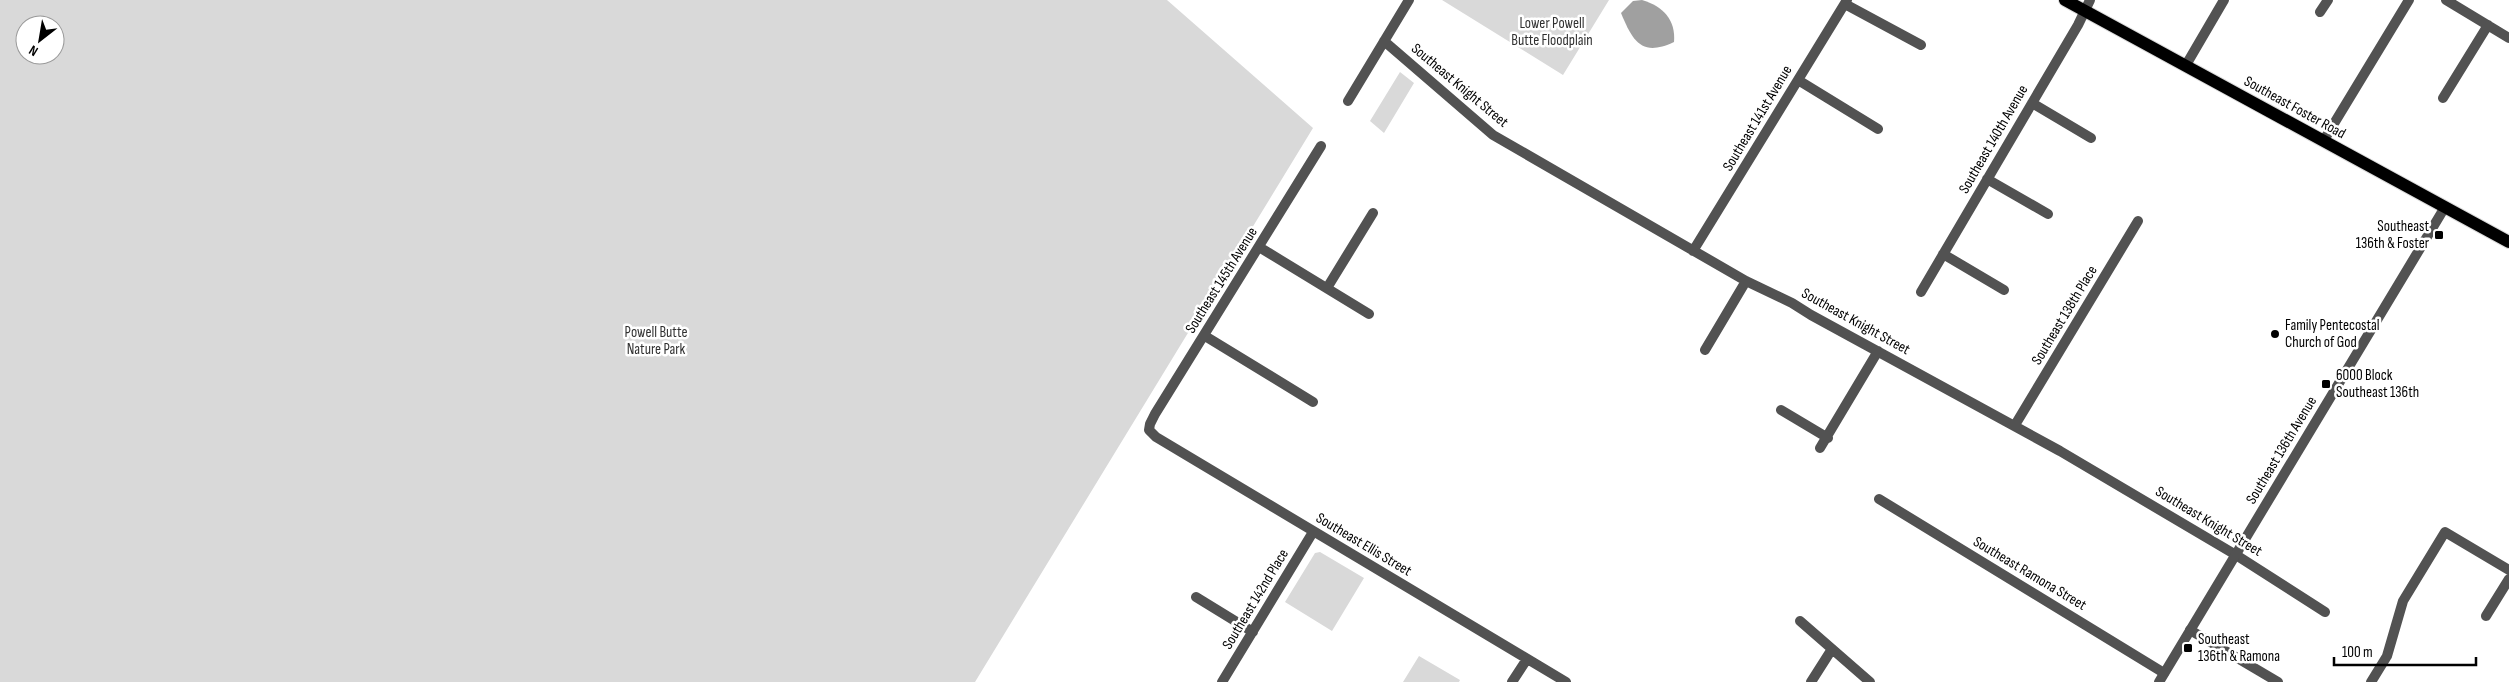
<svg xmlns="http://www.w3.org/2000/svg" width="2509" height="682" viewBox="0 0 2509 682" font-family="'Sofia Sans Condensed',sans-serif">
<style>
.green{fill:#d9d9d9;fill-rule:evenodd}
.water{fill:#a0a0a0}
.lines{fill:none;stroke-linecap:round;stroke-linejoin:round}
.primary-casing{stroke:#dbdbdb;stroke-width:14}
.minor{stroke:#525252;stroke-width:10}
.tertiary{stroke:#525252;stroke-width:10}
.primary{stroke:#000;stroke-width:12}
.poi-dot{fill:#000;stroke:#fff;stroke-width:2}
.labels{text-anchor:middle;stroke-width:5;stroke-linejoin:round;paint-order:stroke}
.park-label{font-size:15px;fill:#303030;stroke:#fff}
.street-label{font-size:15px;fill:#000;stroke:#fff}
.poi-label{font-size:15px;fill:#000;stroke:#fff;text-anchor:start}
</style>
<rect width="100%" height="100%" fill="#fff"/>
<path class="green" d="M0 0H1167L1313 128 975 682H0ZM25 25H55V55H25Z
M1442 0H1609L1563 75Z
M1400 72 1414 83 1384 133 1370 121Z
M1320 552 1364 578 1332 631 1285 602 1315 553Z
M1419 656 1460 680 1459 682H1403Z"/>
<path class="water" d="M1642 0C1663 6 1676 20 1674 42 1642 57 1633 42 1621 13L1633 1Z"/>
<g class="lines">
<g class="primary-casing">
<path id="primary" d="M2065 0 2509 242"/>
</g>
<path class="minor" d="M2446 0 2509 38
M1845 4 1921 45
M2320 12 2328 0
M1384 41 1493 135 1746 281 1792 303 1811 315 2060 451 2236 555 2325 612
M2186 65 2224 0
M1798 80 1878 129
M2443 98 2488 25
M1348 101 1409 0
M2032 103 2091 138
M2324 140 2409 0
M1321 146 1155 414 1150 424 1149 430 1156 437 1566 682
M1987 179 2048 214
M1259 247 1369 314
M1693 251 1847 0
M1943 254 2004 290
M1327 288 1373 213
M1921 292 2078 25 2090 0
M1205 336 1313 402
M1705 350 1746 281
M1781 410 1828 438
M2015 425 2138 221
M1820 448 1878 351
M1879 499 2164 673
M1196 597 1253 632
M2486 616 2509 579
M1800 621 1870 682
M2190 630 2278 682
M1222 682 1313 532
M1512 682 1527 659
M1811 682 1832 649
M2371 682 2387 656 2403 601 2445 532 2509 570"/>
<path class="tertiary" d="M2159 682 2445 207"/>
<use href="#primary" class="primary"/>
</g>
<g class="poi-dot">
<rect x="2434" y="230" width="10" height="10" rx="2.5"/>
<circle cx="2275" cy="334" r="5"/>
<rect x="2321" y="379" width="10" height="10" rx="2.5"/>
<rect x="2183" y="643" width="10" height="10" rx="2.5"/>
</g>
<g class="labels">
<g class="park-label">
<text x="1552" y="28">Lower Powell<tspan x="1552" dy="17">Butte Floodplain</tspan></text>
<text x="656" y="337">Powell Butte<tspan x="656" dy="17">Nature Park</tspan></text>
</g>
<g class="street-label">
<text transform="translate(1460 85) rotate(40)" y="5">Southeast Knight Street</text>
<text transform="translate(2295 107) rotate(29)" y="5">Southeast Foster Road</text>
<text transform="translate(1757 118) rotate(-59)" y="5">Southeast 141st Avenue</text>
<text transform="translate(1993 139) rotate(-60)" y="5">Southeast 140th Avenue</text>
<text transform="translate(1221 280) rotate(-58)" y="5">Southeast 145th Avenue</text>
<text transform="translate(2064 315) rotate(-59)" y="5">Southeast 138th Place</text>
<text transform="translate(1856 321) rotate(29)" y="5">Southeast Knight Street</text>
<text transform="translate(2281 450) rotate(-59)" y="5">Southeast 136th Avenue</text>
<text transform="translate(2209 521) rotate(31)" y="5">Southeast Knight Street</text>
<text transform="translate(1364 544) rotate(31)" y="5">Southeast Ellis Street</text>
<text transform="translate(2030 573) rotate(31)" y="5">Southeast Ramona Street</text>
<text transform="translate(1255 599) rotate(-59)" y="5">Southeast 142nd Place</text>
</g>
<g class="poi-label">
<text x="2429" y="231" text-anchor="end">Southeast<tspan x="2429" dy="17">136th &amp; Foster</tspan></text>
<text x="2285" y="330">Family Pentecostal<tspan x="2285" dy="17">Church of God</tspan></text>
<text x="2336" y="380">6000 Block<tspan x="2336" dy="17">Southeast 136th</tspan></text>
<text x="2198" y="644">Southeast<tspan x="2198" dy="17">136th &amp; Ramona</tspan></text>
</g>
</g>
<g transform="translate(40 40) rotate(211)"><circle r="24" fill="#ffffff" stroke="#999999"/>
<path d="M0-4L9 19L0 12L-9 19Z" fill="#000000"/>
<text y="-8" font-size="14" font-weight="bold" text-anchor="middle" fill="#000000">N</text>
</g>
<path d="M2334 657v8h142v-8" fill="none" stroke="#000000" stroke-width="2.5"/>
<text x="2342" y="657" font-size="15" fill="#000000" stroke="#ffffff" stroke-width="4" paint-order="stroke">100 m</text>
</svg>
